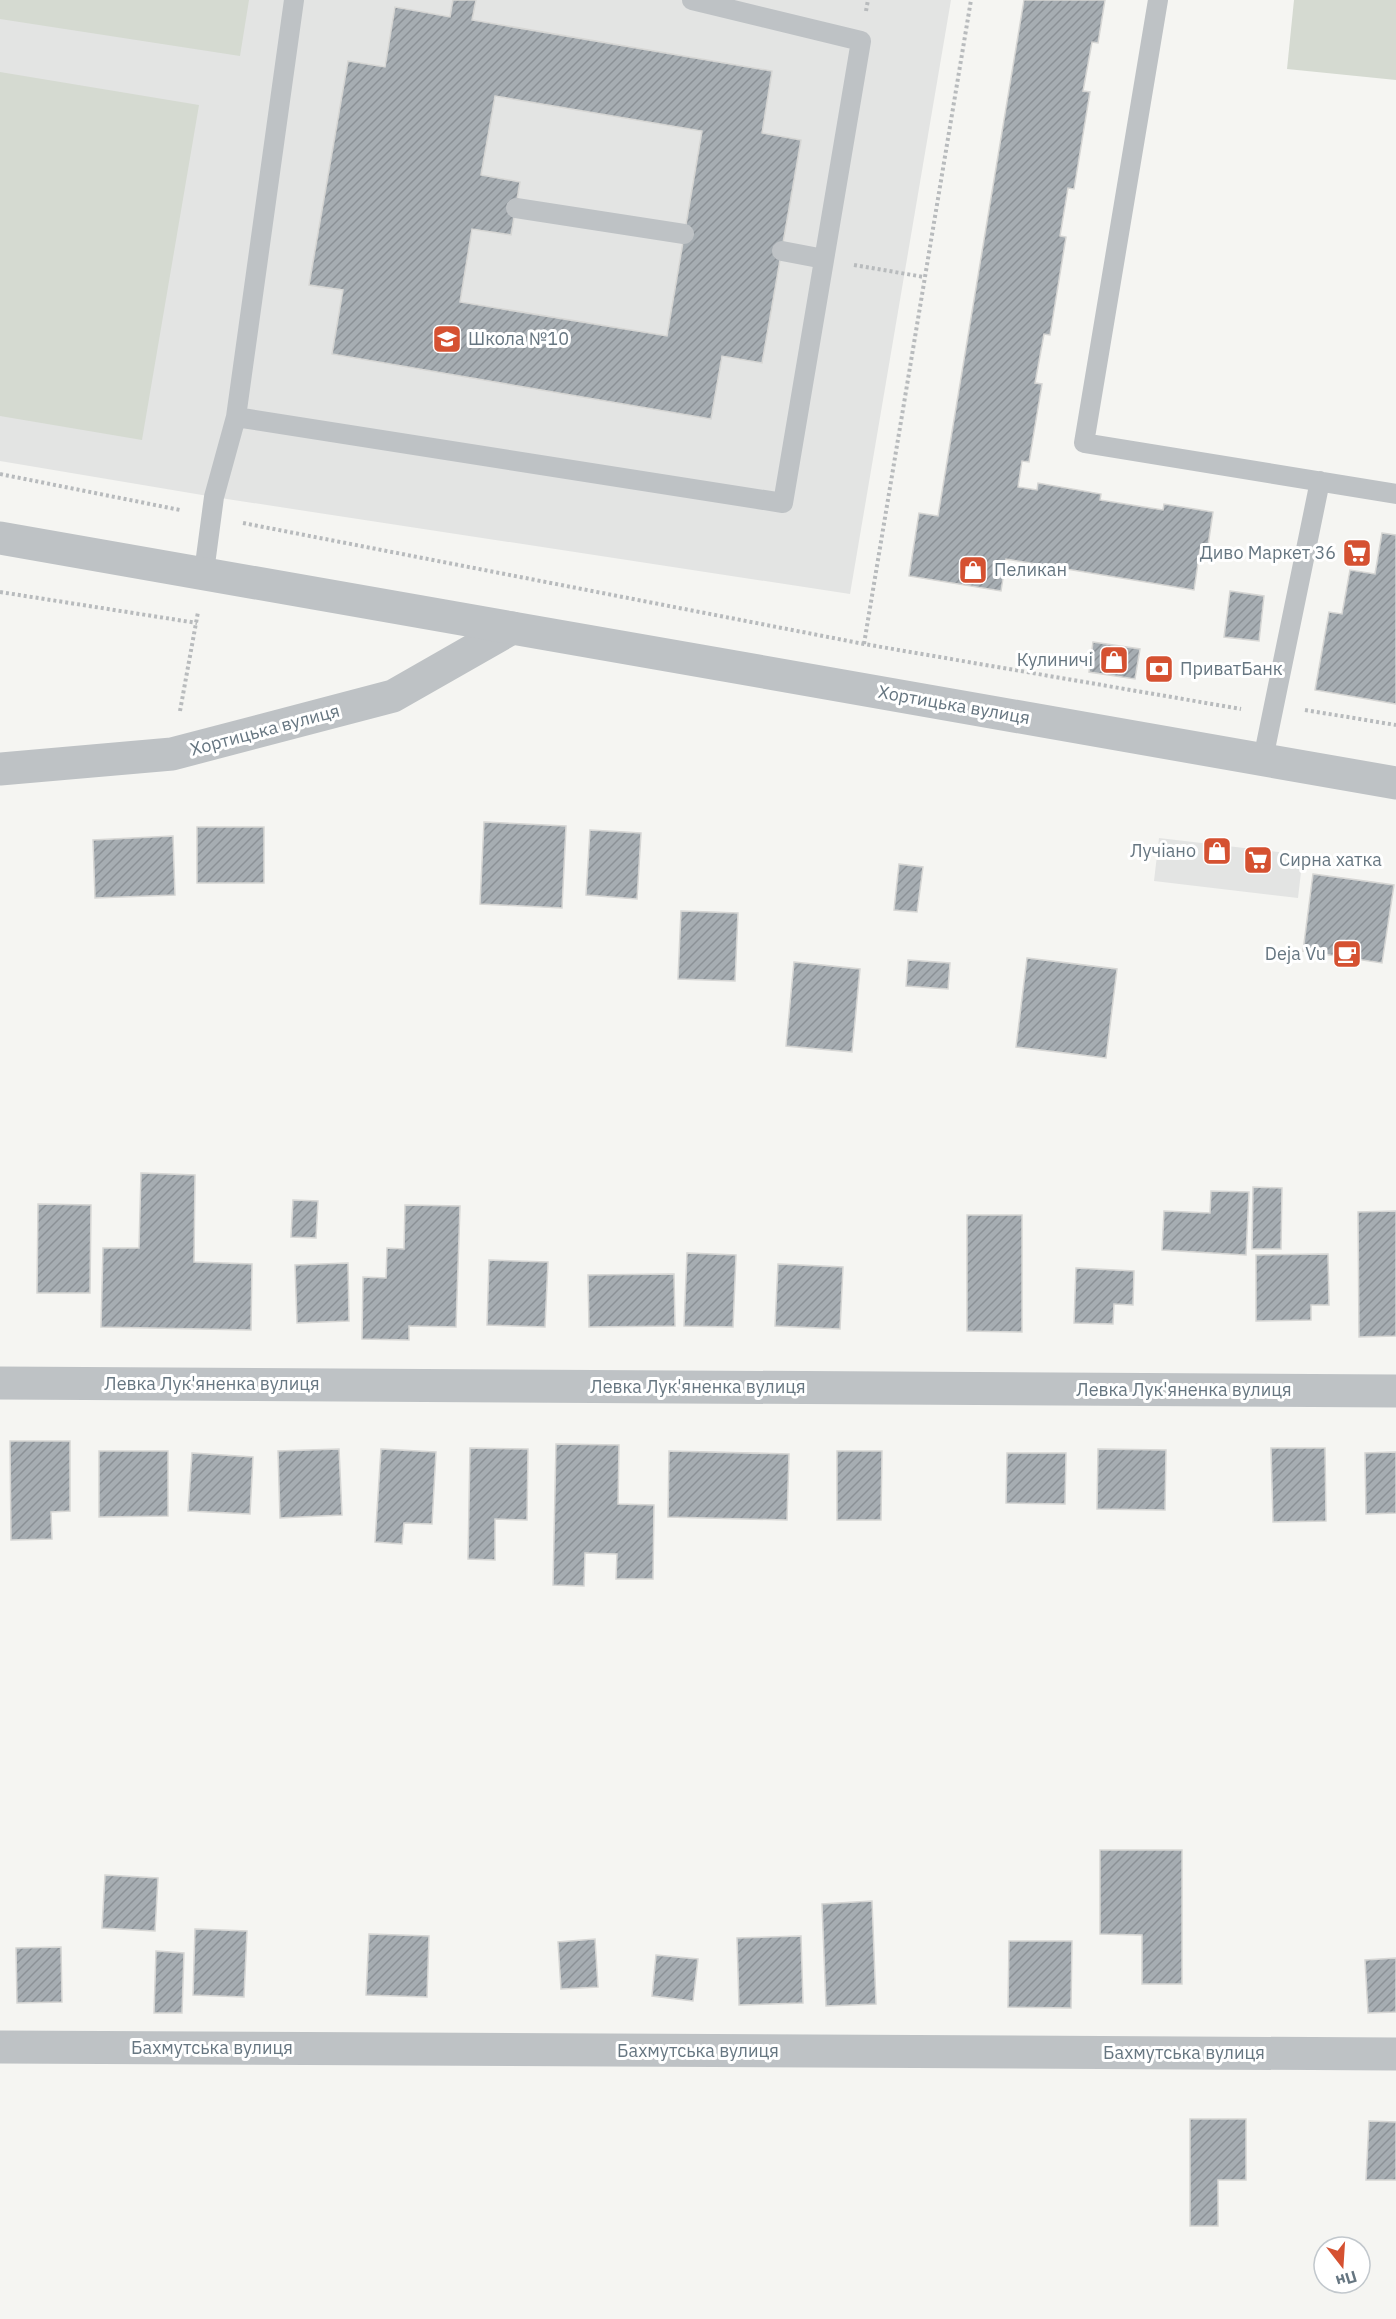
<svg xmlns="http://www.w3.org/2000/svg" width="1396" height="2319" viewBox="0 0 1396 2319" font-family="'IBM Plex Sans',sans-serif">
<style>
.built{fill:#e3e4e3}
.green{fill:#d5dad1}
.building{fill:url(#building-hatch);stroke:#d6d6d4;stroke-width:1.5;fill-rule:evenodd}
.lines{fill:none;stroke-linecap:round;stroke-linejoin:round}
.path{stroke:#b8bbbd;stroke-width:4;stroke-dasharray:3 3;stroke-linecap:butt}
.service{stroke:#bec2c5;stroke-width:20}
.minor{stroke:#bec2c5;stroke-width:33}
.tertiary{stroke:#bec2c5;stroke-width:33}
.labels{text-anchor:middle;stroke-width:6;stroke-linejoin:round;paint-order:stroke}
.poi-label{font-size:18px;fill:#667681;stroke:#fff;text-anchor:start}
.street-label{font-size:18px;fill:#667681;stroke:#fff}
</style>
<defs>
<pattern id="building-hatch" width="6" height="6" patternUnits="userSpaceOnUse" patternTransform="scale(1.5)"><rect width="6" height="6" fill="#a6adb2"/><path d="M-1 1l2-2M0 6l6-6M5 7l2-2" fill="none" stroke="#8b9196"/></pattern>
</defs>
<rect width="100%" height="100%" fill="#f5f5f2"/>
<path class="built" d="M0 0H951L850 594 214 497 0 461Z
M1159 838 1303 855 1298 898 1154 881Z"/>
<path class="green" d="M0 0H249L240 56 0 19Z
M1294 0H1396V80L1287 69Z
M0 72 199 105 142 440 0 416Z"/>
<path class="building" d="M453 0H476L472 20 772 71 762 133 801 140 762 363 722 356 711 419 332 354 343 290 309 285 348 61 385 67 395 7 450 17ZM495 96 702 131 667 336 460 302 472 229 511 235 520 182 481 175Z
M1024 0H1105L1098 43 1092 42 1083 91 1090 92 1074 189 1068 188 1060 236 1066 237 1050 335 1044 334 1035 383 1042 384 1029 462 1022 461 1018 487 1037 490 1038 483 1101 494 1100 500 1163 510 1164 504 1213 512 1207 552 1200 550 1194 590 1006 559 1001 591 909 576 919 513 938 516Z
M1382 533 1396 535V704L1315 690 1329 612 1342 614 1350 570 1375 574Z
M1230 591 1264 596 1259 641 1224 637Z
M1093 642 1140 649 1135 679 1089 672Z
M1151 656 1171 659 1168 682 1147 678Z
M484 822 566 826 562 908 480 904Z
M197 827H264V883H197Z
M590 830 641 833 637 899 586 895Z
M173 836 175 895 95 898 93 840Z
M899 864 923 867 917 912 894 910Z
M1313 874 1394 885 1382 963 1303 951Z
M681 911 738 913 735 981 678 979Z
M1027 958 1117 969 1106 1058 1016 1047Z
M908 960 950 963 948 989 906 986Z
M794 962 860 969 852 1052 786 1046Z
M141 1173 195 1175 194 1262 252 1264 251 1330 101 1327 103 1248H139Z
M1253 1187 1282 1188 1281 1249H1252Z
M1211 1191 1249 1192 1246 1255 1162 1250 1164 1211 1210 1213Z
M293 1200 318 1201 316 1238 291 1237Z
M38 1204 91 1205 90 1293H37Z
M405 1205 460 1206 456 1327 409 1326V1340L362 1339 363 1277 386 1278 387 1248 404 1249Z
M1396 1211V1336L1359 1337 1358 1212Z
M967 1215H1022V1332L967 1331Z
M687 1253 736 1255 733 1327 684 1326Z
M1328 1254 1329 1305H1311V1320L1256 1321V1255Z
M489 1260 548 1262 545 1327 487 1325Z
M348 1263 349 1321 297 1323 295 1265Z
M778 1264 843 1267 840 1329 775 1326Z
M1076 1268 1134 1271 1133 1305 1114 1304 1113 1324 1074 1323Z
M674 1274 675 1326 589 1327 588 1275Z
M10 1441H70V1511L51 1512 52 1539 11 1540Z
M556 1444 619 1445 618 1504 654 1505 653 1579H616L617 1554 585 1553 584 1586 553 1585Z
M470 1448 528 1449 527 1520 495 1519V1560L468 1559Z
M1271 1448H1325L1326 1521 1273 1522Z
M339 1449 342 1515 280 1518 278 1451Z
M381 1449 436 1452 432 1524 404 1523 402 1544 375 1542Z
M1098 1449 1166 1450 1165 1510 1097 1509Z
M99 1451H168V1516L99 1517Z
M669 1451 789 1454 787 1520 668 1517Z
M837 1451H882L881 1520H837Z
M1396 1452V1513L1366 1514 1365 1453Z
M192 1453 253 1457 250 1514 188 1511Z
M1007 1453H1066L1065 1504 1006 1503Z
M1100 1850H1182V1984H1142V1935L1100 1934Z
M105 1875 158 1878 155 1931 102 1928Z
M872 1901 876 2004 826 2006 822 1904Z
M195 1929 247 1931 244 1997 193 1995Z
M369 1934 429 1936 427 1997 366 1995Z
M801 1936 803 2003 739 2005 737 1938Z
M595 1939 598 1987 561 1989 558 1942Z
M1009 1941H1072L1071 2008 1008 2007Z
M61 1947 62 2002 17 2003 16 1948Z
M156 1951 184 1953 182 2013H154Z
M656 1955 698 1959 693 2001 652 1996Z
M1396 1958V2012L1368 2013 1365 1960Z
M1190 2119H1246V2180H1218V2226H1190Z
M1369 2121 1396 2122V2180H1366Z"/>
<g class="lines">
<path class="path" d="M866 11 868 0
M854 265 924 277
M0 474 180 510
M243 523 864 644 1241 709
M0 592 197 623
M864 644 971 0
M1305 710 1396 725
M180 711 198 612"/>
<path class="service" d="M1158 0 1084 443 1396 494
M516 208 684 234
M782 251 824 259
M236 417 783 503 861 41 692 0
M204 572 214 497 236 417 294 0
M1263 759 1320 481"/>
<path class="minor" d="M0 769 172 754 393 696 512 628
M0 1383 1396 1391
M0 2047 1396 2054"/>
<path class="tertiary" d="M0 538 1396 783"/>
</g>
<defs>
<g id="school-square" transform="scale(1.5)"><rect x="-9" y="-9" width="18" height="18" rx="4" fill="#d55131" stroke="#fff"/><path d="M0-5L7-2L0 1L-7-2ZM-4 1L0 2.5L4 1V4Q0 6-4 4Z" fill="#fff"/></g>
<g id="supermarket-square" transform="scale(1.5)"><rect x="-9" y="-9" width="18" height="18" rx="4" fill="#d55131" stroke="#fff"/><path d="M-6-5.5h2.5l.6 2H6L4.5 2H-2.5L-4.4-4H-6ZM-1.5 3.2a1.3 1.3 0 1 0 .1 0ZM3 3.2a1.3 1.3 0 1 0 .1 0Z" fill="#fff"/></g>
<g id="shop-square" transform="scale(1.5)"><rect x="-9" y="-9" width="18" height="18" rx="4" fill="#d55131" stroke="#fff"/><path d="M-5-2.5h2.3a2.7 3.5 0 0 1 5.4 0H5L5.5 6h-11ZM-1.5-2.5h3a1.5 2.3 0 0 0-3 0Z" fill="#fff"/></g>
<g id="bank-square" transform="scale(1.5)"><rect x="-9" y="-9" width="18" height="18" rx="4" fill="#d55131" stroke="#fff"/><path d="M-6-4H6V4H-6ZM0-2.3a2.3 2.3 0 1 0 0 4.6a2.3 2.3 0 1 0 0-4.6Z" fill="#fff"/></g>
<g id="cafe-square" transform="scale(1.5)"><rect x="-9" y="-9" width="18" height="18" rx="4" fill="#d55131" stroke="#fff"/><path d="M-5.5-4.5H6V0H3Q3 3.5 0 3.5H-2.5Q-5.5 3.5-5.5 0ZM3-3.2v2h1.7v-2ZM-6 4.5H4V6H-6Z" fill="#fff"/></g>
</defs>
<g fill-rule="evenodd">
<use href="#school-square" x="447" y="339"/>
<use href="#supermarket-square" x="1357" y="553"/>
<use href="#shop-square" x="973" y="570"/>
<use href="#shop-square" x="1114" y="660"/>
<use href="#bank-square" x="1159" y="669"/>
<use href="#shop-square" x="1217" y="851"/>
<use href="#supermarket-square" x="1258" y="860"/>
<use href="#cafe-square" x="1347" y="954"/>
</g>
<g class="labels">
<g class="poi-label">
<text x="468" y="345">Школа №10</text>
<text x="1336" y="559" text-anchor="end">Диво Маркет 36</text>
<text x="994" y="576">Пеликан</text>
<text x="1093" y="666" text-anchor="end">Кулиничі</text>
<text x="1180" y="675">ПриватБанк</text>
<text x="1196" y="857" text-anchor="end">Лучіано</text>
<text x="1279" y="866">Сирна хатка</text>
<text x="1326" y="960" text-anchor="end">Deja Vu</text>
</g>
<g class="street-label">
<text transform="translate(954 705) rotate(10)" y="6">Хортицька вулиця</text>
<text transform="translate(265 730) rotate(-15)" y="6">Хортицька вулиця</text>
<text x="212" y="1390">Левка Лук'яненка вулиця</text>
<text x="698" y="1393">Левка Лук'яненка вулиця</text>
<text x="1184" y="1396">Левка Лук'яненка вулиця</text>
<text x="212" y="2054">Бахмутська вулиця</text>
<text x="698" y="2057">Бахмутська вулиця</text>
<text x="1184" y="2059">Бахмутська вулиця</text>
</g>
</g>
<g transform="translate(1342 2265) rotate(163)"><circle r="28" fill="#ffffff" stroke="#c2c8cd" stroke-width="1.5"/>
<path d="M0-4.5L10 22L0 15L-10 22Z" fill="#d55131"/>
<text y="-9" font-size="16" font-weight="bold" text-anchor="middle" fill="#667681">Пн</text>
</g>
</svg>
